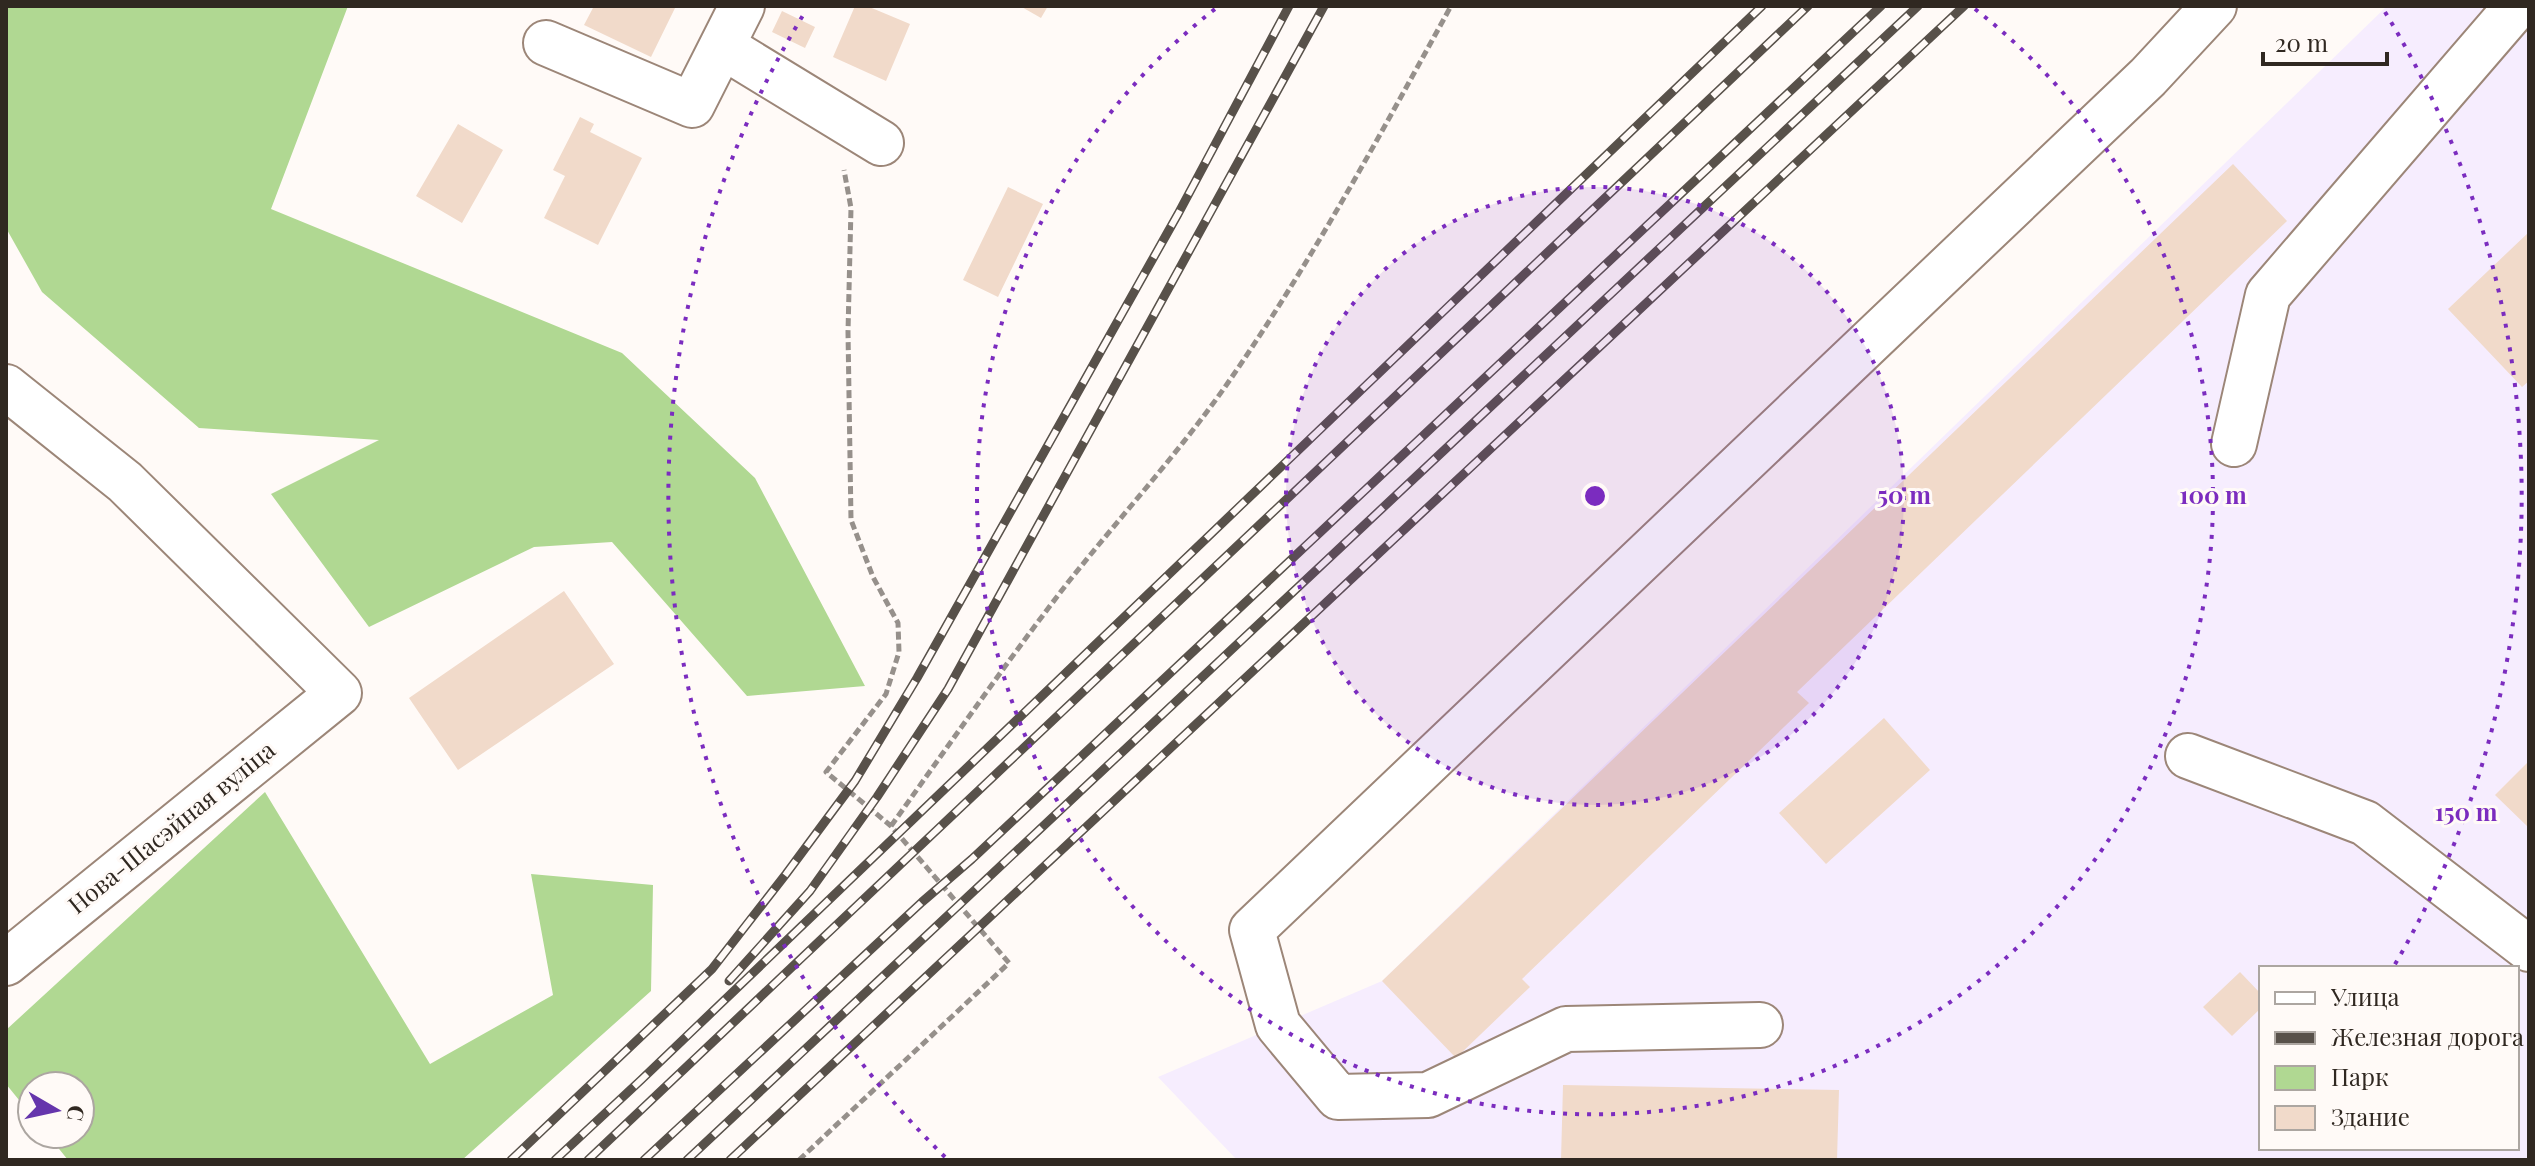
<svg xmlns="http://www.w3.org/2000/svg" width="2535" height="1166" viewBox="0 0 2535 1166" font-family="'Playfair Display',serif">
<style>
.industrial{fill:#f6edfe;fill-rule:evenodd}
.green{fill:#b0d892}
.building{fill:#f1daca}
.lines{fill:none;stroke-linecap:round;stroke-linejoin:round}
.minor-casing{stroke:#9c8678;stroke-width:48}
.path{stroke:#96908b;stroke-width:5;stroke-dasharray:8 4;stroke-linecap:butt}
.minor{stroke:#fff;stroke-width:44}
.rail-casing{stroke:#58514a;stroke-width:9}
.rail{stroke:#fffaf7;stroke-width:6;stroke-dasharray:18;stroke-linecap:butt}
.ring{fill:none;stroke:#7b2cbf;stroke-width:4;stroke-dasharray:4 8}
.labels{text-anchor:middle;stroke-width:6;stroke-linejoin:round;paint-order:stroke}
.street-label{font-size:24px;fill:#302821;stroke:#fffaf7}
.centre{fill:#7b2cbf;stroke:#fffaf7;stroke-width:4}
.ring-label{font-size:24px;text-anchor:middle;font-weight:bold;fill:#7b2cbf;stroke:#fffaf7;stroke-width:6;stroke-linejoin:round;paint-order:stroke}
</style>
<rect width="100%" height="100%" fill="#fffaf7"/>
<path class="industrial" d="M2387 6H2529V1160H1237L1158 1077 1382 981ZM2261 968H2517V1148H2261Z"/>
<path class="green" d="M6 6H348L271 209 622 353 755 478 865 686 747 696 612 542 534 547 369 627 271 494 379 440 199 428 42 292 6 228Z
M265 792 430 1064 553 995 531 874 653 885 651 991 462 1160H68L47 1134H80V1086H32V1116L6 1084V1030Z"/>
<path class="building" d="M594 6H676L651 57 584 25Z
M855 6H867L910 24 886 81 833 57Z
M1020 6H1048L1041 18Z
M782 11 815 27 805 48 772 32Z
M580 117 594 124 590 132 642 158 598 245 544 218 565 176 553 170Z
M458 124 503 150 462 223 416 196Z
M2233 164 2287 221 1797 692 1809 703 1522 979 1530 987 1456 1058 1382 981Z
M1008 187 1043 204 998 297 963 280Z
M2529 232V381L2522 387 2448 309Z
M564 591 614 664 458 770 409 698Z
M1884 718 1930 770 1826 864 1779 813Z
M2529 761V828L2495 795Z
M2240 972 2261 994V1008L2232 1036 2203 1007Z
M1563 1085 1839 1090 1837 1160H1561Z"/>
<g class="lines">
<g class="minor-casing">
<path id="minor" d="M546 43 692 105 742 6
M722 46 881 143
M6 387 125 482 339 693 6 963
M2234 444 2268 295 2517 6
M2188 756 2365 823 2529 949
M1760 1025 1566 1029 1428 1095 1338 1097 1278 1025 1252 930 2148 77 2214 6"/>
</g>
<path class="path" d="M891 826C949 745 1005 664 1066 585 1119 518 1176 456 1225 387 1310 265 1380 135 1451 6
M799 1160 1009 963 891 826 826 772 886 694 899 652 898 623 873 577 851 520 848 332 851 208 844 170"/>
<use href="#minor" class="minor"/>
<g class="rail-casing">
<path id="rail" d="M729 981 810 891 877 797 948 689 1324 6
M511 1160 712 969 786 874 855 781 917 678 1178 214 1289 6
M555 1160 641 1080 1762 6
M588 1160 1808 6
M644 1160 922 902 972 859 1881 6
M687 1160 1918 6
M730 1160 1964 6"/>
</g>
<use href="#rail" class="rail"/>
</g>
<circle cx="1595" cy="496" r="309" fill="#7b2cbf" fill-opacity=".12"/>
<g class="ring">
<circle cx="1595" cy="496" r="309"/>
<path d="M1975 9A618 618 0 1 1 1215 9"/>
<path d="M945 1157A927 927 0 0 1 805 12M2385 12A927 927 0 0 1 2394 966"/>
</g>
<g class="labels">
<g class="street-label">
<text transform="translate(172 828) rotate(-39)" y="8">Нова-Шасэйная вуліца</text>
</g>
</g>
<circle cx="1595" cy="496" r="12" class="centre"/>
<g class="ring-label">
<text x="1904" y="504">50 m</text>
<text x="2213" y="504">100 m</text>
<text x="2466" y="821">150 m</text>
</g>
<rect width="2535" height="1166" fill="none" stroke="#302821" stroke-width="16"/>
<rect x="2259" y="966" width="260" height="184" fill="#fffaf7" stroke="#aca6a1" stroke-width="2"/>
<rect x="2275" y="992" width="40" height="12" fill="#ffffff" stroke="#aca6a1" stroke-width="2"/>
<text x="2331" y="1006" font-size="24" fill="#302821">Улица</text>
<rect x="2275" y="1032" width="40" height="12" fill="#58514a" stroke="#aca6a1" stroke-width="2"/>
<text x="2331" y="1046" font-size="24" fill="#302821">Железная дорога</text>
<rect x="2275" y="1066" width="40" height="24" fill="#b0d892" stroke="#aca6a1" stroke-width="2"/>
<text x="2331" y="1086" font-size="24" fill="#302821">Парк</text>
<rect x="2275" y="1106" width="40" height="24" fill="#f1daca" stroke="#aca6a1" stroke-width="2"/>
<text x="2331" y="1126" font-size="24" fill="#302821">Здание</text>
<g transform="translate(56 1110) rotate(99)"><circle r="38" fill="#fffaf7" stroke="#aca6a1" stroke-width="2"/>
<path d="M0-6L14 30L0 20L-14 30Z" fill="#6535ac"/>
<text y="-12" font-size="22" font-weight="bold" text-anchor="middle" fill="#302821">С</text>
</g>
<path d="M2263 52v12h124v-12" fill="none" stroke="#302821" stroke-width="4"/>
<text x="2275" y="52" font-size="24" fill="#302821" stroke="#fffaf7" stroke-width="6" paint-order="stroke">20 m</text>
</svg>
